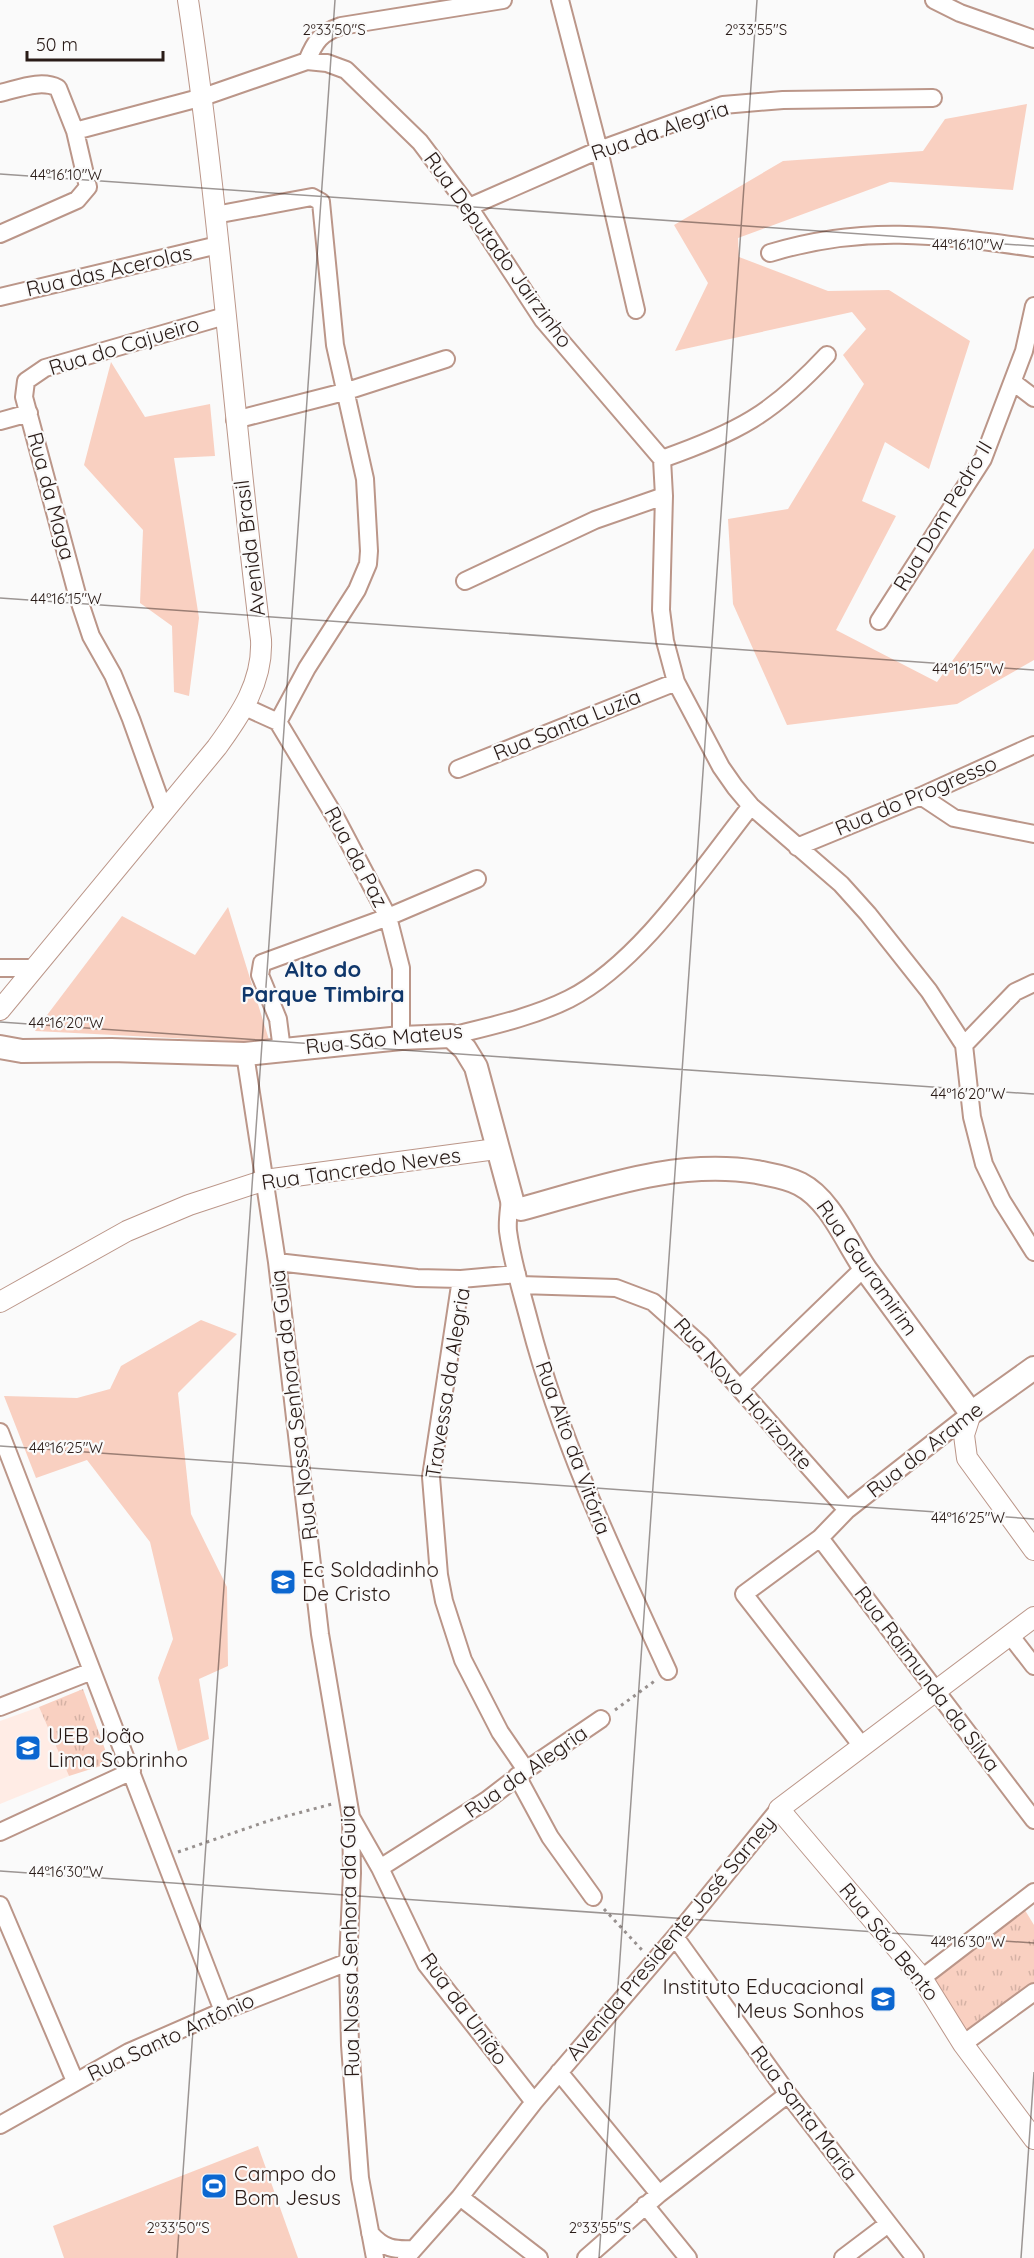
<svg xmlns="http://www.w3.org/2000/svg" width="1034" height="2258" viewBox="0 0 1034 2258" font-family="Quicksand,sans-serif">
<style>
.built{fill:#ffece5}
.green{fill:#f9d0c1}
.park{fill:url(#park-tufts)}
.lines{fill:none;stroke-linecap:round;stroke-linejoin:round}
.minor-casing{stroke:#bb9689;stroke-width:20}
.tertiary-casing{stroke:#bb9689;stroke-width:22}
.secondary-casing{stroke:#bb9689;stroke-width:26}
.path{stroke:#97908e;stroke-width:3;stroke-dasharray:3 4.5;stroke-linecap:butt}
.minor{stroke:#fff;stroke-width:16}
.tertiary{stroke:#fff;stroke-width:20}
.secondary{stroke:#fff;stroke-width:22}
.ticks{fill:none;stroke:#291b17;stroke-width:1.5;stroke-opacity:0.45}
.labels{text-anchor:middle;stroke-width:4.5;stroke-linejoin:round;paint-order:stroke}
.street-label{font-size:21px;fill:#291b17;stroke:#fafafa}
.poi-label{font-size:21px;fill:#291b17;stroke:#fafafa;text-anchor:start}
.neighbourhood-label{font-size:22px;font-weight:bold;fill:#10376b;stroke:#fafafa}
.ticks-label{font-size:15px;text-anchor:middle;fill:#291b17;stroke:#fafafa;stroke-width:4.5;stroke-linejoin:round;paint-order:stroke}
</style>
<defs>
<pattern id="park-tufts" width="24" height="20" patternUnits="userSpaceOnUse" patternTransform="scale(1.5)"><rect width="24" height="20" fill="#f9d0c1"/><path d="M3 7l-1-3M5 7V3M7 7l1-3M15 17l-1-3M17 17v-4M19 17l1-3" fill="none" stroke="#d5b2a5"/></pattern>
</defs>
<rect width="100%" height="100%" fill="#fafafa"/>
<path class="built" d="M39 1707 69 1776 0 1804V1721Z"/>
<path class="green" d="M1027 104 1013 190 890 182 738 238 739 257 828 291 889 290 970 341 929 469 885 442 862 501 896 516 836 630 937 682 1034 548V660L957 704 787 725 733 604 728 519 788 509 864 384 843 355 866 329 852 312 675 351 708 283 674 225 783 161 923 151 945 119Z
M111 362 145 417 210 404 215 456 174 458 199 618 189 696 174 692 172 626 140 603 143 530 84 465Z
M228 907 270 1043 35 1031 122 916 195 955Z
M201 1320 237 1334 178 1393 191 1514 227 1587 228 1666 199 1679 209 1739 178 1751 158 1678 173 1639 150 1542 87 1460 36 1478 4 1396 77 1398 110 1389 121 1366Z
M258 2146 298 2258H64L53 2226Z"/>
<path class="park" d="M83 1689 110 1763 69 1776 39 1707Z
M1020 1902 1034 1925V1992L963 2044 922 1978Z"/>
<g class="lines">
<g class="minor-casing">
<path id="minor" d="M560 0 599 150 636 310
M934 0 960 13 1034 39
M307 61C315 41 321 33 341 26L503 0
M0 93C18 89 41 79 58 88L75 131 88 187 77 200 0 234
M75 131 203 97 307 61 327 63 346 70 420 142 469 207 543 320 662 459 664 496 661 610 665 641 676 682 721 767 735 787 751 806 841 884 868 914 929 991 964 1045 972 1117 984 1164 1002 1201 1034 1252
M469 207 599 150 723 105 783 100 933 98
M215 215 312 197 321 202 335 345 365 479 369 551 368 564 357 590 307 668 278 722
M770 253C864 224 939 235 1034 248
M0 297 218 245
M1013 382 1034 398
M235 420 344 392 446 359
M0 421 29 413
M662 459C738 432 771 415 827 355
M465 581 595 520 664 496
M879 621 983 459 1024 351 1034 306
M245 707 278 722 337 820 388 917 401 968V1038
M458 769 676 682
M921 796 954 818 1034 834
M164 811 131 719 113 675 91 636 77 594 24 397 26 381 45 368 225 316
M797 847 921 796 1034 745
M0 968H35
M451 1036C491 1026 533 1017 569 999 640 963 702 868 751 806
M964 1045 1015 992 1034 983
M282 1050 278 1019 260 975 262 963 388 917 477 879
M245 1054 277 1262 320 1634 351 1817 352 1873 348 1962 350 2045 360 2178 375 2258
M510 1199C509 1210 507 1221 508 1231 512 1262 522 1293 530 1324 562 1446 616 1558 668 1671
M277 1262 417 1278 461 1279 517 1274
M461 1279 431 1477 439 1575 444 1601 463 1660 500 1732 526 1770
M520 1285 616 1288 653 1302 701 1345 847 1510
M740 1388 865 1267
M0 1432 223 2011
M820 1538 1034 1820
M1010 1635 1034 1666
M0 1707 92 1671
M862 1746 744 1594 820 1538 847 1510 971 1413
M517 1776 550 1837 593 1897
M352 1819 380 1868 426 1964 534 2102
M0 1832 132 1771
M380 1868 487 1800 526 1770 601 1719
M0 1905 75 2081
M675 1937 788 2094 915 2258
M922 1978 1034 1892
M963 2044 1034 1992
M559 2072 659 2194
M0 2125 129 2052 223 2011 348 1962
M460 2197 539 2258
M645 2205 688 2258
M370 2233C384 2249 394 2250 414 2249
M406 2258 460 2197 534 2102 675 1937 779 1809
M586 2258 659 2194 788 2094
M843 2258 888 2224"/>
</g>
<g class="tertiary-casing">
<path id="tertiary" d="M0 1010 217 747C241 714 263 682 261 640 234 427 220 212 188 0
M0 1302 127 1231 189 1205 265 1180 496 1149
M971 1413 964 1435 967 1458 1034 1550
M1034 1617 779 1809 922 1978 963 2044 1034 2139"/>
</g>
<g class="secondary-casing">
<path id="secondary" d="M0 1047 22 1051 111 1050 245 1054 401 1038 451 1036 465 1049 476 1067 513 1204 521 1209C599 1188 675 1159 757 1172 771 1175 787 1177 800 1184 831 1200 847 1243 866 1270 901 1318 936 1365 971 1413L1034 1368"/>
</g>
<path class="path" d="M615 1710 656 1680
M178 1852 268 1821 332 1804
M604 1909 642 1950"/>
<use href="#minor" class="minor"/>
<use href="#tertiary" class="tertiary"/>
<use href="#secondary" class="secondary"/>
</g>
<path class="ticks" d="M0 174 1034 246M0 598 1034 670M0 1022 1034 1094M0 1446 1034 1519M0 1871 1034 1943M177 2258 335 0M599 2258 757 0M1021 2258 1034 2072"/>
<defs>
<g id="school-square" transform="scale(1.35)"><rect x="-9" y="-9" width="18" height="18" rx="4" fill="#0c67d0" stroke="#fafafa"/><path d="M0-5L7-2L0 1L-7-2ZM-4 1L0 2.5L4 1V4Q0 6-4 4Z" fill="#fff"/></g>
<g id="stadium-square" transform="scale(1.35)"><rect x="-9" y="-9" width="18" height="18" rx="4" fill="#0c67d0" stroke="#fafafa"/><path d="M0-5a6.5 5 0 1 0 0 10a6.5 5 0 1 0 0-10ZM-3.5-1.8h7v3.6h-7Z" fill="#fff"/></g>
</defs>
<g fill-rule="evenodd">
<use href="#school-square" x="283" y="1582"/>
<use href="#school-square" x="28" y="1748"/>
<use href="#school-square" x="883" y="1999"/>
<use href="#stadium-square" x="214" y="2186"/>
</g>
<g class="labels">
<g class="street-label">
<text transform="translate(660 131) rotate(-19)" y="7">Rua da Alegria</text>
<text transform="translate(498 250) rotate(54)" y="7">Rua Deputado Jairzinho</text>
<text transform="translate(109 271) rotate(-13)" y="7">Rua das Acerolas</text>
<text transform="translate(124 346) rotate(-17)" y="7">Rua do Cajueiro</text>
<text transform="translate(51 496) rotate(75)" y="7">Rua da Maga</text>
<text transform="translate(943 516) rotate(-59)" y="7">Rua Dom Pedro II</text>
<text transform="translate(250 548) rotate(-97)" y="7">Avenida Brasil</text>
<text transform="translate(567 725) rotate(-22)" y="7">Rua Santa Luzia</text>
<text transform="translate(916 796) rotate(-23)" y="7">Rua do Progresso</text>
<text transform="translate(356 857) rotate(62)" y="7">Rua da Paz</text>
<text transform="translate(384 1039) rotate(-6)" y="7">Rua São Mateus</text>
<text transform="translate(361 1169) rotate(-8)" y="7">Rua Tancredo Neves</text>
<text transform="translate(867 1268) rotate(55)" y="7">Rua Gauramirim</text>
<text transform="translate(448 1383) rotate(-81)" y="7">Travessa da Alegria</text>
<text transform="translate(743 1394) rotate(48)" y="7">Rua Novo Horizonte</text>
<text transform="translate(294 1405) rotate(-97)" y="7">Rua Nossa Senhora da Guia</text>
<text transform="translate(573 1448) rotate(70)" y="7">Rua Alto da Vitória</text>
<text transform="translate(925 1450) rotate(-38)" y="7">Rua do Arame</text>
<text transform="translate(927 1679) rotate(53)" y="7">Rua Raimunda da Silva</text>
<text transform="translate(526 1772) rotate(-35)" y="7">Rua da Alegria</text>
<text transform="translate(671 1938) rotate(-50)" y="7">Avenida Presidente José Sarney</text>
<text transform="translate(350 1941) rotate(-91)" y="7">Rua Nossa Senhora da Guia</text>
<text transform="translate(889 1942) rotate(51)" y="7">Rua São Bento</text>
<text transform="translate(464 2009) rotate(54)" y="7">Rua da União</text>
<text transform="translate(171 2037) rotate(-25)" y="7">Rua Santo Antônio</text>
<text transform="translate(804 2113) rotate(53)" y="7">Rua Santa Maria</text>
</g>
<g class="poi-label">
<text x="302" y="1577">Ec Soldadinho<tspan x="302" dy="24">De Cristo</tspan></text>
<text x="48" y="1743">UEB João<tspan x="48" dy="24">Lima Sobrinho</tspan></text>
<text x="864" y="1994" text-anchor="end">Instituto Educacional<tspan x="864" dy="24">Meus Sonhos</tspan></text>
<text x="234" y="2181">Campo do<tspan x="234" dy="24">Bom Jesus</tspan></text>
</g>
<g class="neighbourhood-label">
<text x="323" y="977">Alto do<tspan x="323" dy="25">Parque Timbira</tspan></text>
</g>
</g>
<g class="ticks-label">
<text x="334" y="35">2°33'50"S</text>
<text x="756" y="35">2°33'55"S</text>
<text x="66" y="180">44°16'10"W</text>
<text x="968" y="250">44°16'10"W</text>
<text x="66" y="604">44°16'15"W</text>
<text x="968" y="674">44°16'15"W</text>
<text x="66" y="1028">44°16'20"W</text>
<text x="968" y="1099">44°16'20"W</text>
<text x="66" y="1453">44°16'25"W</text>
<text x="968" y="1523">44°16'25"W</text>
<text x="66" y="1877">44°16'30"W</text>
<text x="968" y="1947">44°16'30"W</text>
<text x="178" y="2233">2°33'50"S</text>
<text x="600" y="2233">2°33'55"S</text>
</g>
<path d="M27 51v9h136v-9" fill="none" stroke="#291b17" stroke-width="3"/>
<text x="36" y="51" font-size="18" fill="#291b17" stroke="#fafafa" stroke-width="4.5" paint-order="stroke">50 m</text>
</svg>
